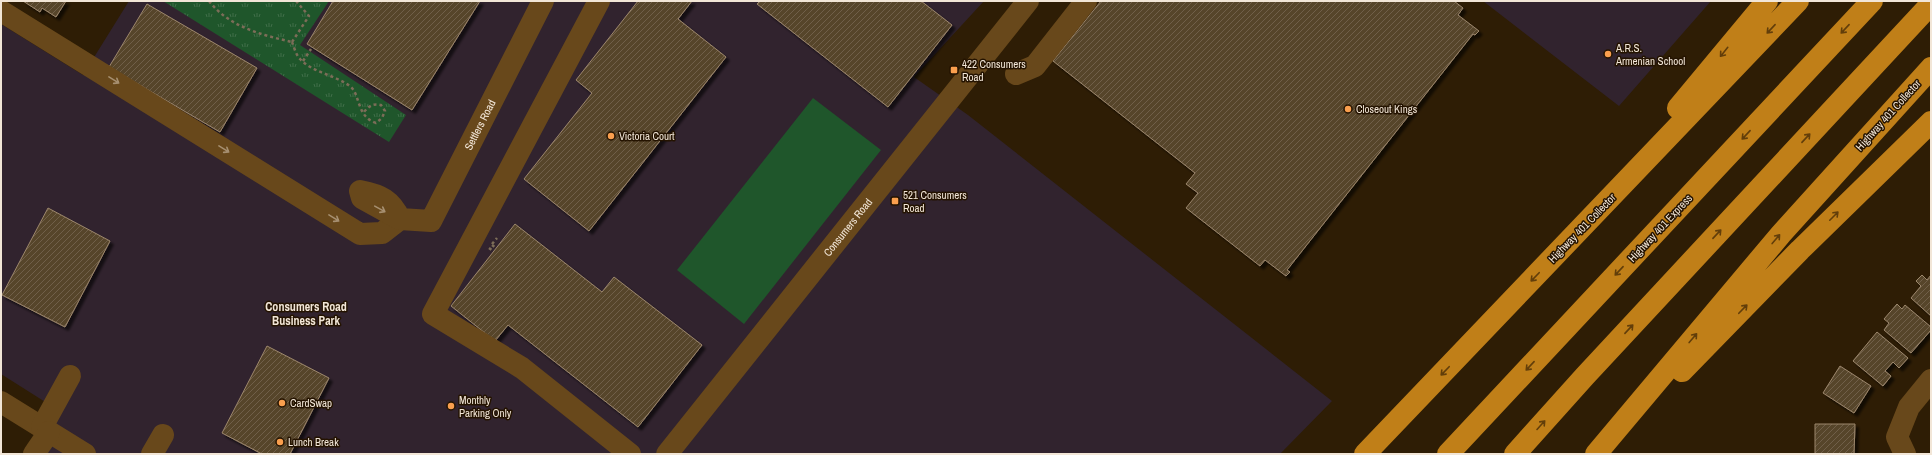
<svg xmlns="http://www.w3.org/2000/svg" width="1932" height="455" viewBox="0 0 1932 455" font-family="'Archivo Narrow',sans-serif">
<style>
.commercial{fill:#31232e}
.grass{fill:#1f562b}
.park{fill:url(#park-tufts)}
.building{fill:url(#building-hatch);stroke:#9c876c;filter:url(#shadow)}
.lines{fill:none;stroke-linecap:round;stroke-linejoin:round}
.path{stroke:#7c6d58;stroke-width:2.5;stroke-dasharray:3 3;stroke-linecap:butt}
.minor{stroke:#68481b;stroke-width:22}
.highway{stroke:#c07f18;stroke-width:22}
.oneway{stroke:#623e0a}
.oneway2{stroke:#a68f70}
.poi-dot{fill:#fa9f4e;stroke:#241300;stroke-width:1.5}
.labels{text-anchor:middle;stroke-width:3;stroke-linejoin:round;paint-order:stroke}
.poi-label{font-size:11px;fill:#f2e6d7;stroke:#241300;text-anchor:start}
.street-label{font-size:11px;fill:#f2e6d7;stroke:#241300}
.neighbourhood-label{font-size:12px;font-weight:bold;fill:#f2e6d7;stroke:#241300}
</style>
<defs>
<pattern id="park-tufts" width="24" height="20" patternUnits="userSpaceOnUse"><rect width="24" height="20" fill="#1f562b"/><path d="M3 7l-1-3M5 7V3M7 7l1-3M15 17l-1-3M17 17v-4M19 17l1-3" fill="none" stroke="#406e49"/></pattern>
<pattern id="building-hatch" width="6" height="6" patternUnits="userSpaceOnUse"><rect width="6" height="6" fill="#57442c"/><path d="M-1 1l2-2M0 6l6-6M5 7l2-2" fill="none" stroke="#705f4a"/></pattern>
<filter id="shadow"><feDropShadow dx="3.5" dy="3.5" stdDeviation="1" flood-color="#0009"/></filter>
</defs>
<rect width="100%" height="100%" fill="#2e1d05"/>
<path class="commercial" d="M129 1H984L914 77 968 115 1332 401 1280 454H24L50 405 1 374V24L83 75Z
M1483 1H1711L1619 106Z"/>
<path class="grass" d="M813 98 881 150 744 324 677 270Z"/>
<path class="park" d="M163 1H329L300 45 406 115 389 142Z"/>
<path class="building" d="M23 1H66L56 17 42 8 40 12Z
M333 1H480L412 110 307 44Z
M638 1H692L678 19 726 57 589 231 524 179 592 93 576 80Z
M760 1H921L952 25 888 107 757 4Z
M1101 1H1454L1463 8 1458 15 1479 31 1475 35 1473 34 1287 270 1290 272 1286 276 1265 260 1260 266 1186 208 1198 193 1186 184 1195 173 1053 61Z
M147 4 257 68 220 132 109 67Z
M48 208 110 241 65 327 2 295Z
M515 224 602 292 614 277 702 345 638 427 508 325 495 341 451 306Z
M1922 275 1927 280 1931 275V316L1911 298 1921 286 1916 281Z
M1897 304 1902 309 1905 305 1931 327V330L1911 353 1884 330 1889 323 1884 319Z
M1877 332 1908 358 1899 368 1893 362 1885 371 1891 376 1883 386 1853 361Z
M267 346 329 378 290 454H262L222 433Z
M1840 366 1871 386 1854 413 1823 393Z
M1815 424H1855L1854 454H1815Z"/>
<g class="lines">
<path class="path" d="M209 1C229 27 262 35 292 42
M292 42C294 47 296 55 300 59 313 73 336 75 351 87 360 95 357 117 376 123L382 118 385 111 381 105C373 103 369 106 364 112
M292 42 309 16 296 1
M303 61 311 49
M492 244 497 238
M492 245 496 248
M489 248 493 251"/>
<g class="minor">
<path d="M599 1 433 314 522 368 630 454"/>
<path d="M1 11 360 234 382 233 400 219"/>
<path d="M1016 74 1035 66 1086 1"/>
<path id="s1" d="M400 219C391 200 381 195 360 191L362 198 400 219 431 221 543 1"/>
<path d="M1 402 85 454"/>
<path d="M42 427 70 376"/>
<path d="M34 454 49 432"/>
<path d="M152 454 163 435"/>
<path id="s2" d="M667 454 1028 1"/>
<path d="M1905 454 1897 437 1909 407 1931 380"/>
</g>
<path class="highway" d="M1678 108 1767 1
M1682 371 1800 250 1931 122
M1365 454 1798 1
M1448 454 1872 1
M1515 454 1585 376 1931 4
M1596 454 1781 234 1931 68"/>
</g>
<defs><path id="oneway-shaft" d="M-6 0H5M1.5-3L5.5 0L1.5 3" fill="none" stroke-width="1.6" stroke-linecap="round" stroke-linejoin="round"/></defs>
<g class="oneway">
<use href="#oneway-shaft" transform="translate(1771 29) rotate(133)"/>
<use href="#oneway-shaft" transform="translate(1845 29) rotate(133)"/>
<use href="#oneway-shaft" transform="translate(1724 52) rotate(129)"/>
<use href="#oneway-shaft" transform="translate(1746 135) rotate(133)"/>
<use href="#oneway-shaft" transform="translate(1806 138) rotate(-47)"/>
<use href="#oneway-shaft" transform="translate(1834 216) rotate(-45)"/>
<use href="#oneway-shaft" transform="translate(1717 234) rotate(-47)"/>
<use href="#oneway-shaft" transform="translate(1776 239) rotate(-50)"/>
<use href="#oneway-shaft" transform="translate(1619 271) rotate(133)"/>
<use href="#oneway-shaft" transform="translate(1535 277) rotate(134)"/>
<use href="#oneway-shaft" transform="translate(1743 309) rotate(-46)"/>
<use href="#oneway-shaft" transform="translate(1629 329) rotate(-47)"/>
<use href="#oneway-shaft" transform="translate(1693 338) rotate(-50)"/>
<use href="#oneway-shaft" transform="translate(1530 366) rotate(133)"/>
<use href="#oneway-shaft" transform="translate(1445 371) rotate(134)"/>
<use href="#oneway-shaft" transform="translate(1541 425) rotate(-48)"/>
</g>
<g class="oneway2">
<use href="#oneway-shaft" transform="translate(114 80) rotate(32)"/>
<use href="#oneway-shaft" transform="translate(224 149) rotate(32)"/>
<use href="#oneway-shaft" transform="translate(380 209) rotate(29)"/>
<use href="#oneway-shaft" transform="translate(334 218) rotate(32)"/>
</g>
<g class="poi-dot">
<circle cx="1608" cy="54" r="4"/>
<rect x="950" y="66" width="8" height="8" rx="2"/>
<circle cx="1348" cy="109" r="4"/>
<circle cx="611" cy="136" r="4"/>
<rect x="891" y="197" width="8" height="8" rx="2"/>
<circle cx="282" cy="403" r="4"/>
<circle cx="451" cy="406" r="4"/>
<circle cx="280" cy="442" r="4"/>
</g>
<g class="labels">
<g class="poi-label">
<text x="1616" y="52">A.R.S.<tspan x="1616" dy="13">Armenian School</tspan></text>
<text x="962" y="68">422 Consumers<tspan x="962" dy="13">Road</tspan></text>
<text x="1356" y="113">Closeout Kings</text>
<text x="619" y="140">Victoria Court</text>
<text x="903" y="199">521 Consumers<tspan x="903" dy="13">Road</tspan></text>
<text x="459" y="404">Monthly<tspan x="459" dy="13">Parking Only</tspan></text>
<text x="290" y="407">CardSwap</text>
<text x="288" y="446">Lunch Break</text>
</g>
<g class="street-label">
<text transform="translate(1888 115) rotate(-48)" y="4">Highway 401 Collector</text>
<text dy="4" stroke="none"><textPath href="#s1" startOffset="241">Settlers Road</textPath></text>
<text dy="4" stroke="none"><textPath href="#s2" startOffset="290">Consumers Road</textPath></text>
<text transform="translate(1582 228) rotate(-46)" y="4">Highway 401 Collector</text>
<text transform="translate(1660 228) rotate(-47)" y="4">Highway 401 Express</text>
</g>
<g class="neighbourhood-label">
<text x="306" y="311">Consumers Road<tspan x="306" dy="14">Business Park</tspan></text>
</g>
</g>
<rect width="1932" height="455" fill="none" stroke="#f2e6d7" stroke-width="4"/>
</svg>
